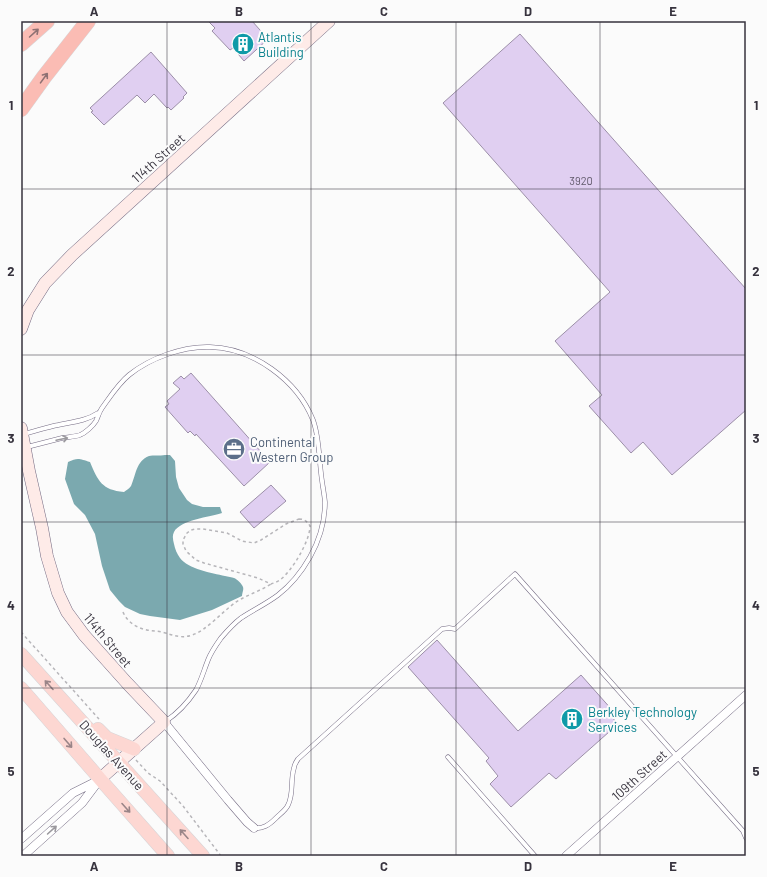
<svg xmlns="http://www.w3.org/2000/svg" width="767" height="877" viewBox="0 0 767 877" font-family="Barlow,sans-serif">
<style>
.water{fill:#7ba9af}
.building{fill:#e0cff1;stroke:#9c8fa8}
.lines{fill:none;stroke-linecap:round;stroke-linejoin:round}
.lane-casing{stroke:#746b83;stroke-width:5}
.street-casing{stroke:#746b83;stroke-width:9}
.secondary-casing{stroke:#746b83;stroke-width:13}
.primary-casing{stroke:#d7d6d8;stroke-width:14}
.highway-casing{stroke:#d7d6d8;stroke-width:16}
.path{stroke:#b7b6ba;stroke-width:1.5;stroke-dasharray:3 3;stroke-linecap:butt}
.lane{stroke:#fff;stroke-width:4}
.street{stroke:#fff;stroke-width:8}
.secondary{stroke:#feebe8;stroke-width:12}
.primary{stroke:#fdd7d2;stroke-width:13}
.highway{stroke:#fbbcb4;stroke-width:15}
.oneway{stroke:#8f7173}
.oneway2{stroke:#9b999e}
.oneway3{stroke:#9a8588}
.grid{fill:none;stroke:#37333e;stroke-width:1;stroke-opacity:0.55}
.labels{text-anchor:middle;stroke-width:4;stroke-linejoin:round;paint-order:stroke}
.number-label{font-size:11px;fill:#615a6b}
.culture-label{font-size:13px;fill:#0d838f;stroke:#fbfbfb;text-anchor:start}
.street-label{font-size:13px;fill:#37333e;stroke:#fbfbfb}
.service-label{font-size:13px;fill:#4e5e75;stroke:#fbfbfb;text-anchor:start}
.neatline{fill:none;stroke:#37333e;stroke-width:1.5}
.grid-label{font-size:13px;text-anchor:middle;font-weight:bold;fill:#37333e}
</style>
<rect width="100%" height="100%" fill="#fbfbfb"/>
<path class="water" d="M165 455H170L175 461 176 477 179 488 187 500 192 504 203 507H220L222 513C210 517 180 520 174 532 172 536 173 540 174 544 175 549 177 554 180 558 188 569 212 573 225 576 228 577 232 577 234 578 237 579 242 584 243 587 244 590 242 593 242 596L212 610 180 620 150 616 140 614 125 607 119 601 110 590 102 566 95 534 85 515 74 504 65 479 68 462C78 457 80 459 90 462 98 481 102 490 124 492 126 490 129 489 131 486 136 475 136 461 149 456 153 455 160 456 165 455Z"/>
<path class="building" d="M208 21H252L268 39 244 61 233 48 230 50 212 31 215 28Z
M520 34 746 289V410L672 475 643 442 631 453 589 406 602 395 555 341 610 292 443 103Z
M151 52 187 93 183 97 184 98 171 110 168 107 167 108 154 94 145 103 137 95 104 125 91 112 93 111 90 108Z
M191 373 270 462 244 486 196 434 195 436 190 431 188 433 165 407 169 404 167 401 180 389 173 383 181 376 184 379Z
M271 485 286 501 254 528 240 512Z
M437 640 518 731 581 675 613 711 609 714 618 724 556 779 549 773 511 807 490 784 498 776 486 761 489 758 408 667Z"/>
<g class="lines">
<g class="lane-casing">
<path id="lane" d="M24 434C36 431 47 427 58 425 72 422 86 421 98 413
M27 447C39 444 50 441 62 438 67 437 74 437 80 435 85 433 93 426 96 421 98 417 99 412 102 408 110 397 118 384 129 375 150 358 183 346 210 347 253 348 297 380 313 420 319 436 319 456 321 473 322 483 324 492 325 502 325 521 319 541 310 557 302 571 291 585 278 595 266 604 253 610 241 618 233 624 227 631 221 638 216 645 211 652 208 660 204 670 201 681 196 690 188 702 178 713 166 721
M448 757 535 856
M254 828C263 829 269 825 276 818 280 814 286 810 288 805 294 794 290 780 294 768 294 765 296 762 298 759L442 629 449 628 455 629 515 574 743 831 746 838"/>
</g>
<g class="street-casing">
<path id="street" d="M164 722 228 800 247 822 254 828
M21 839 73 793 97 781
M23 856 82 803 100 779
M566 856 746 695"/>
</g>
<g class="secondary-casing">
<path id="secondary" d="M21 329 28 310 45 283 72 255 329 21
M21 428 29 471 42 528 47 556 58 593 67 612 84 635 127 683 164 722 100 779"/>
</g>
<g class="primary-casing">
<path id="primary" d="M21 654 203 856
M21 688 100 779 168 856
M98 729 107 738 134 749"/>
</g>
<g class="highway-casing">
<path id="highway" d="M21 44 47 21
M21 109 44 77 88 21"/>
</g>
<path class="path" d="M299 519C304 519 307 521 310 526 310 541 292 571 280 580 277 582 274 583 271 584L258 578 204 563 196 560 186 551 183 544V540L187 533 191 530 195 529H203L227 533 242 541 254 543 261 540 286 524Z
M123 612C127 622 137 628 147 630 152 631 157 631 162 632 172 635 182 639 192 635 206 631 223 611 236 602 247 595 260 591 271 584
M21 632 99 719
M136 760 148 773 160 781 183 806 221 856"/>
<use href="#lane" class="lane"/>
<use href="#street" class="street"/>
<use href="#secondary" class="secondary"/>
<use href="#primary" class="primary"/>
<use href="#highway" class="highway"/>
</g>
<defs><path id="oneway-shaft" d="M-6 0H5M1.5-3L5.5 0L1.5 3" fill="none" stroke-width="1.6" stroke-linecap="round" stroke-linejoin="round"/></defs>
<g class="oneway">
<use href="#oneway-shaft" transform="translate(34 33) rotate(-42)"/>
<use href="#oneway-shaft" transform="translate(44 78) rotate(-54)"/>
</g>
<g class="oneway2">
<use href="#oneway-shaft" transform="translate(62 439) rotate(-12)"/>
<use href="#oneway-shaft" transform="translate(52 830) rotate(-42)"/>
</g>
<g class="oneway3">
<use href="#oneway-shaft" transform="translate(49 685) rotate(-132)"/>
<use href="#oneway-shaft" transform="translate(68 743) rotate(49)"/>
<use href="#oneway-shaft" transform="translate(126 808) rotate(48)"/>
<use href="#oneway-shaft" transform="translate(184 834) rotate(-132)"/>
</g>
<path class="grid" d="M167 21V856M311 21V856M456 21V856M600 21V856M21 189H746M21 355H746M21 522H746M21 688H746"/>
<defs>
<g id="building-disc" transform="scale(1.15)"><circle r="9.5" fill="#0f9aa8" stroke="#fbfbfb"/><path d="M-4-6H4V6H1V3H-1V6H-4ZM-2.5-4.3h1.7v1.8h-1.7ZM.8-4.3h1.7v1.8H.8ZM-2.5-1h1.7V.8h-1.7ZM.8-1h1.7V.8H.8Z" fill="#fff"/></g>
<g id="office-disc" transform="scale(1.15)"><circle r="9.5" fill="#5c6f8a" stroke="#fbfbfb"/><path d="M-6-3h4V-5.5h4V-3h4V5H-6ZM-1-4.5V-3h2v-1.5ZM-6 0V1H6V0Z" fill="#fff"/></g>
</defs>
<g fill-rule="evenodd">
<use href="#building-disc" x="243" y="44"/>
<use href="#office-disc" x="234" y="449"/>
<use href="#building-disc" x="572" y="719"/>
</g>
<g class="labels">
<g class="number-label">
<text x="581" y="185">3920</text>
</g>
<g class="culture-label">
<text x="258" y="42">Atlantis<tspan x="258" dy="15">Building</tspan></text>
<text x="588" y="717">Berkley Technology<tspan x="588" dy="15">Services</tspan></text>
</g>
<g class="street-label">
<text transform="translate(158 158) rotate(-42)" y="5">114th Street</text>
<text transform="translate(108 640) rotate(50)" y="5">114th Street</text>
<text transform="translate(112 755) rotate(48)" y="5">Douglas Avenue</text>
<text transform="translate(639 775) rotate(-42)" y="5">109th Street</text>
</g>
<g class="service-label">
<text x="250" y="447">Continental<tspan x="250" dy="15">Western Group</tspan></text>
</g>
</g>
<rect width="767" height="877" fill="none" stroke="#fbfbfb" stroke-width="44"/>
<rect x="22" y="22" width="723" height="833" class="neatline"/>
<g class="grid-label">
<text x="94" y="16">A</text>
<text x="239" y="16">B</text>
<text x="384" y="16">C</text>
<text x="528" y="16">D</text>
<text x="673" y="16">E</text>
<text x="11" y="110">1</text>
<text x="756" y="110">1</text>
<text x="11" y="276">2</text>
<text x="756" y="276">2</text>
<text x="11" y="443">3</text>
<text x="756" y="443">3</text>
<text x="11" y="610">4</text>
<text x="756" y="610">4</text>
<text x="11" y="776">5</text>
<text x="756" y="776">5</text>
<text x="94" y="871">A</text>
<text x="239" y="871">B</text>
<text x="384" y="871">C</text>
<text x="528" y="871">D</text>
<text x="673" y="871">E</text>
</g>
</svg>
